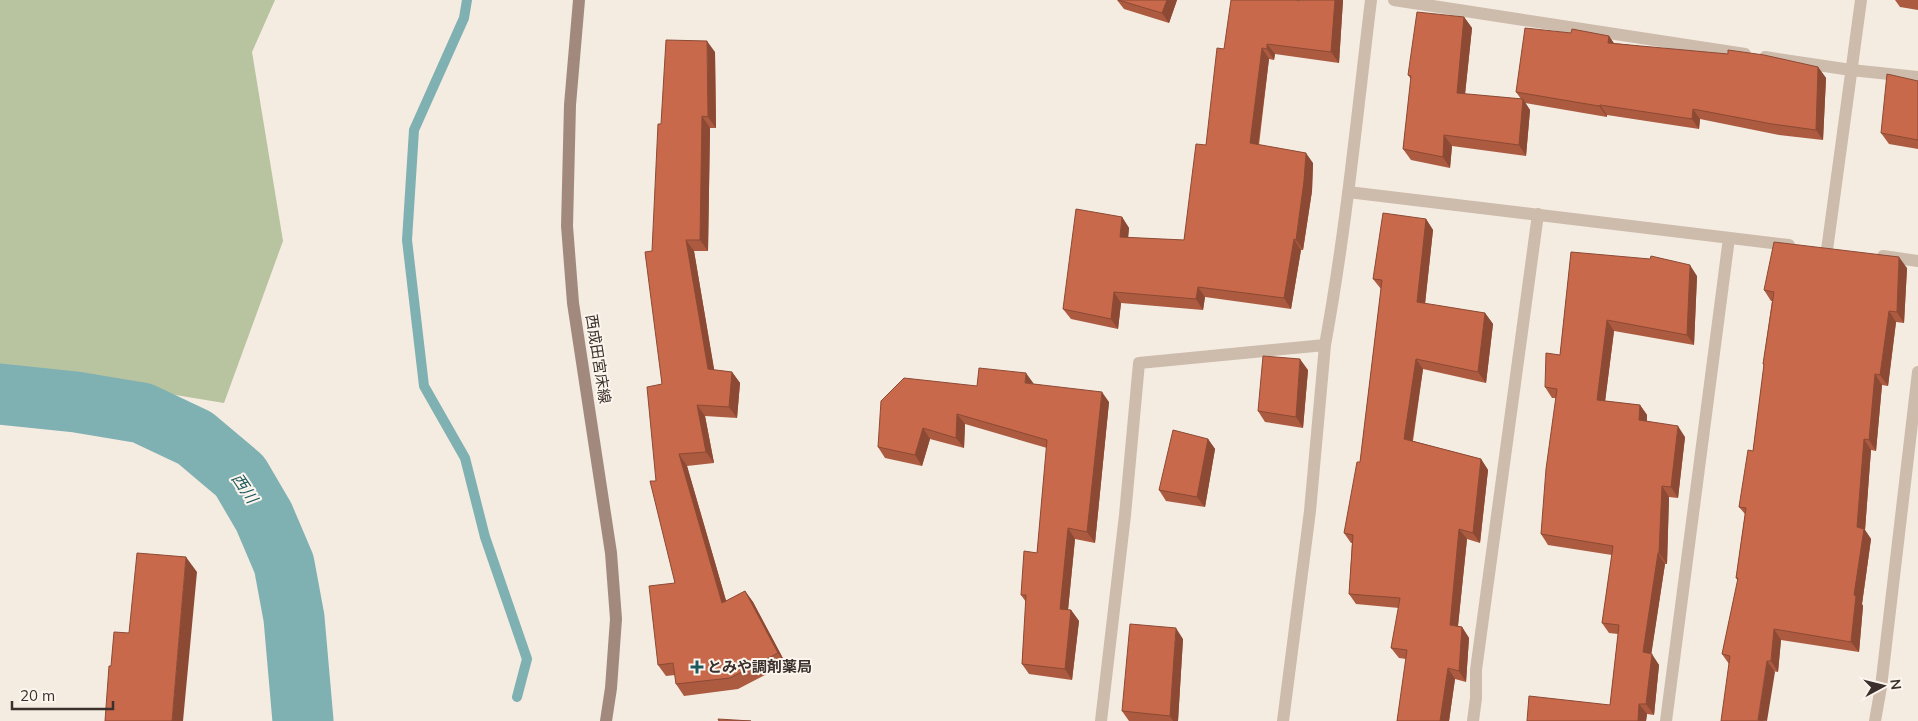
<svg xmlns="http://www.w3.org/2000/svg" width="1918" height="721" viewBox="0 0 1918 721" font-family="Mulish,'Noto Sans JP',sans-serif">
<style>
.green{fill:#b8c4a0}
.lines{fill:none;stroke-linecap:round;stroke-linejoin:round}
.stream{stroke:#7fb0b2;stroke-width:10}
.river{stroke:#7fb0b2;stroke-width:61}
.minor{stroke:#cdbbac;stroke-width:12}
.secondary{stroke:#a18a7d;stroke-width:12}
.wall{fill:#ac5a40}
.shaded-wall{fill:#8c4a34}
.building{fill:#c8694b;stroke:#8c4a34}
.poi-dot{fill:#1f5a5e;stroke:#fbf5ee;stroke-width:2}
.labels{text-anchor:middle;stroke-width:4;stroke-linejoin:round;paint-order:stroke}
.street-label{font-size:15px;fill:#3b302b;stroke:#fbf5ee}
.poi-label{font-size:15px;font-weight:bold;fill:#3b302b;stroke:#fbf5ee;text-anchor:start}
.water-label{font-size:16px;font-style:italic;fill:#1f5a5e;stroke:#fbf5ee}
</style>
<rect width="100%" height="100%" fill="#f4ebe1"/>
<path class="green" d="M0 0H275L252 52 283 241 224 403 0 366Z"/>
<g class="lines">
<path class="stream" d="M467 0 464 18 414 130 407 240 424 386 465 458 485 537 527 659 517 697"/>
<path class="river" d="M0 394 76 402 142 413 195 438 240 476 264 517 284 564 294 618 303 721"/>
<path class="minor" d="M1394 0 1745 54
M1765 57 1851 70 1918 77
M1348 192 1789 245
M1827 250 1861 0
M1883 256 1918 261
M1325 345C1346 231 1357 115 1371 0
M1101 721 1125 515 1139 363 1325 345 1310 511 1283 721
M1473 721 1476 698V670L1538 214
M1666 721 1729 238
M1875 721 1881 687 1918 372"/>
<path class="secondary" d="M579 0 570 105 567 226 573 303 611 553 616 619 611 688 606 721"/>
</g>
<path class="wall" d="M1117 0H1177L1169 23 1124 9Z
M1299 0H1343L1339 63 1275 54 1274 60 1269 59 1259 145 1313 163 1312 191 1303 250H1301L1291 309 1205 297 1203 310 1121 303 1118 329 1071 319 1063 309 1122 217 1129 228 1128 238 1184 240 1206 145 1224 49 1299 1Z
M1895 0H1918V10L1900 7Z
M1464 17 1472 28 1465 94 1521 99 1516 92 1571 33 1609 36 1614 43 1818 67 1826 78 1823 140 1779 135 1700 119 1699 129 1607 115V117L1525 103 1530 110 1526 156 1452 146 1450 168 1411 160 1403 149 1411 79 1408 75Z
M715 52 716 128H710L708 251H694L714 370 732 372 740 383 737 418 705 416 714 463 687 466 726 601 745 591 753 602 786 664 738 689 684 696 676 684 675 675 666 676 658 665 675 583 656 481 662 384 652 251Z
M1918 81V149L1889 144 1881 133Z
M1426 219 1433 230 1425 304 1485 313 1493 324 1486 383 1423 369 1413 441 1481 459 1488 470 1480 543 1467 539 1458 626 1462 627 1469 638 1466 682 1455 679 1449 721H1397L1406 659 1399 658 1391 648 1399 608 1356 604 1349 594 1352 543H1351L1344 533 1360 462 1381 289 1373 279Z
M1571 252 1697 276 1694 345 1614 331 1605 401 1640 405 1647 415V422L1685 437 1678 498 1669 497 1667 564H1665L1651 654 1659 665 1654 715 1647 714 1646 721H1527L1610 705 1618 634 1609 633 1602 623 1612 555 1548 545 1541 534 1556 398H1552L1545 387 1560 355Z
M1907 268 1904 323 1896 322 1888 386 1882 385 1876 451 1871 450 1865 530 1871 539 1862 604 1863 606 1859 652 1781 640 1778 672 1729 664 1722 654 1738 581 1736 578 1745 514 1739 507 1753 451 1764 366 1763 364 1772 301H1771L1764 290Z
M1308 370 1303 428 1265 422 1258 411Z
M1034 384 1109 402 1095 543 1075 539 1068 610H1071L1079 621 1072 680 1029 674 1022 664 1026 602 1021 595 1037 553 1047 448 965 424 964 448 930 439 922 466 885 458 878 447 977 386Z
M1208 439 1215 449 1205 507 1166 501 1159 490Z
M1183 639 1178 721H1129L1122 711Z"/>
<path class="shaded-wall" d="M1167 0H1177L1169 23 1162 13Z
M1335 0H1343L1339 63 1331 52Z
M1464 17 1472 28 1464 104 1457 93Z
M1609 36 1616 47 1608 43Z
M707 41 715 52 716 128 708 117Z
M1267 44 1275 54 1274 60 1267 49Z
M1262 48 1269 59 1257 154 1250 143Z
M1818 67 1826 78 1823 140 1816 130Z
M1523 99 1530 110 1526 156 1519 145Z
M1600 105 1607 115V117L1599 106Z
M1693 109 1700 119 1699 129 1692 119Z
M702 116 710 128 708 251 700 240Z
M1444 135 1452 146 1450 168 1443 157Z
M1306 153 1313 163 1312 191 1303 250 1296 240Z
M1122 217 1129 228 1127 248 1120 237Z
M1426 219 1433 230 1424 313 1417 302Z
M1294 239 1301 250 1291 309 1284 298Z
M686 240 694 251 716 380 708 369Z
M1899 257 1907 268 1904 323 1897 312Z
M1690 265 1697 276 1694 345 1687 335Z
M1198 287 1205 297 1203 310 1196 299Z
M1114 292 1121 303 1118 329 1111 319Z
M1889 311 1896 322 1888 386 1880 375Z
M1485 313 1493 324 1486 383 1478 372Z
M1607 320 1614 331 1604 410 1597 400Z
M1300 359 1308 370 1303 428 1296 417Z
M1416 359 1423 369 1411 449 1404 439Z
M732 372 740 383 737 418 729 407Z
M1026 373 1034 384 1025 383Z
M1875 374 1882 385 1876 451 1869 440Z
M1102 392 1109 402 1095 543 1087 532Z
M697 405 705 416 714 463 706 452Z
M1640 405 1647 415 1646 431 1639 420Z
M957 414 965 424 964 448 956 438Z
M1678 426 1685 437 1678 498 1671 487Z
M923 428 930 439 922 466 915 455Z
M1208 439 1215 449 1205 507 1197 497Z
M1864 439 1871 450 1865 530 1871 539 1862 604 1863 606 1859 652 1851 642 1857 527Z
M679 454 687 466 730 614 722 603Z
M1481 459 1488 470 1480 543 1473 533Z
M1662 486 1669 497 1667 564 1659 553Z
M1068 528 1075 539 1067 620 1060 609Z
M1459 529 1467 539 1457 635 1450 625Z
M1658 553 1665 564 1650 663 1643 652Z
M186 557 197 572 183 721H172Z
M745 591 753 602 786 664 778 653Z
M1071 610 1079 621 1072 680 1065 669Z
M1462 627 1469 638 1466 682 1459 671Z
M1176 628 1183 639 1178 721H1173L1170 716Z
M1774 629 1781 640 1778 672 1771 661Z
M1652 654 1659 665 1654 715 1646 704Z
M1767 661 1775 672 1767 721 1758 720Z
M1448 668 1455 679 1449 721H1440Z
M1639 704 1647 714 1646 721H1638Z"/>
<path class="building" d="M1118 0H1167L1162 13Z
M1231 0H1296L1299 1V0H1335L1331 52 1267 44V49L1262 48 1250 143 1306 153 1304 181 1296 240 1294 239 1284 298 1198 287 1196 299 1114 292 1111 319 1063 309 1076 209 1122 217 1120 237 1184 240 1196 144 1206 145 1217 48 1224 49Z
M1417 12 1464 17 1457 93 1523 99 1519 145 1444 135 1443 157 1403 149 1411 76 1408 75Z
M1525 28 1571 33 1572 29 1609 36 1608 43 1728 54V50L1764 55 1818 67 1816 130 1772 124 1693 109 1692 119 1600 105 1599 106 1516 92Z
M666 40 707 41 708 117 702 116 700 240H686L708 369 732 372 729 407 697 405 706 452 679 454 722 603 745 591 778 653 730 678 676 684 673 663 658 665 649 586 675 583 650 481H656L647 387 662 384 645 252 652 251 658 124H661Z
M1887 74 1918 81V140L1881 133Z
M1383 213 1426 219 1417 302 1485 313 1478 372 1416 359 1404 439 1481 459 1473 533 1459 529 1450 625 1462 627 1459 671 1448 668 1440 721H1397L1407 650 1391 648 1400 598 1349 594 1353 535 1344 533 1357 462H1360L1382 280 1373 279Z
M1774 242 1899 257 1897 312 1889 311 1880 375 1875 374 1869 440 1864 439 1857 527 1864 529 1854 595 1856 596 1851 642 1774 629 1771 661H1767L1758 720 1765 721H1721L1730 656 1722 654 1738 578H1736L1746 508 1739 507 1748 450 1753 451 1764 364H1763L1774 292 1764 290Z
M1571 252 1650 259 1651 256 1690 265 1687 335 1607 320 1597 400 1640 405 1639 420 1678 426 1671 487 1662 486 1659 553H1658L1643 652 1652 654 1646 704H1639L1638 721H1527L1529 696 1610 705 1619 625 1602 623 1613 546 1541 534 1546 469 1557 389 1545 387 1546 353 1560 355Z
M1263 356 1300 359 1296 417 1258 411Z
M979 368 1026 373 1025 383 1102 392 1087 532 1068 528 1060 609 1071 610 1065 669 1022 664 1026 595H1021L1024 551 1037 553 1047 440 957 414 956 438 923 428 915 455 878 447 881 401 904 378 977 386Z
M1173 430 1208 439 1197 497 1159 490Z
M137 553 186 557 172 721H105L109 666H111L114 632 129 633Z
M1130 624 1176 628 1170 716 1122 711Z
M718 719 751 721H719Z"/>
<path class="poi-dot" d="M694.5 659.5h5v5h5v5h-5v5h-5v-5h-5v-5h5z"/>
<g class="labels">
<g class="street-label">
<text transform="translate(598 359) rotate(81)" y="5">西成田宮床線</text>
</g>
<g class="poi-label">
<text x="707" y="672">とみや調剤薬局</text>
</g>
<g class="water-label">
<text transform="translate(245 488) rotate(56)" y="6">西川</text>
</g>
</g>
<g transform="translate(1883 686) rotate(83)" stroke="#fbf5ee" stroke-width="4" paint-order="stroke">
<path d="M0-4L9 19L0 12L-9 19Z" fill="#3b302b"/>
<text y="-8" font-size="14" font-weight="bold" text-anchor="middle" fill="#3b302b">N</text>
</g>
<path d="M12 701v8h101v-8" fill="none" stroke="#3b302b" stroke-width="2.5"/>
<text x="20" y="701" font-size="15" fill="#3b302b" stroke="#fbf5ee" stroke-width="4" paint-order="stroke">20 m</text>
</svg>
